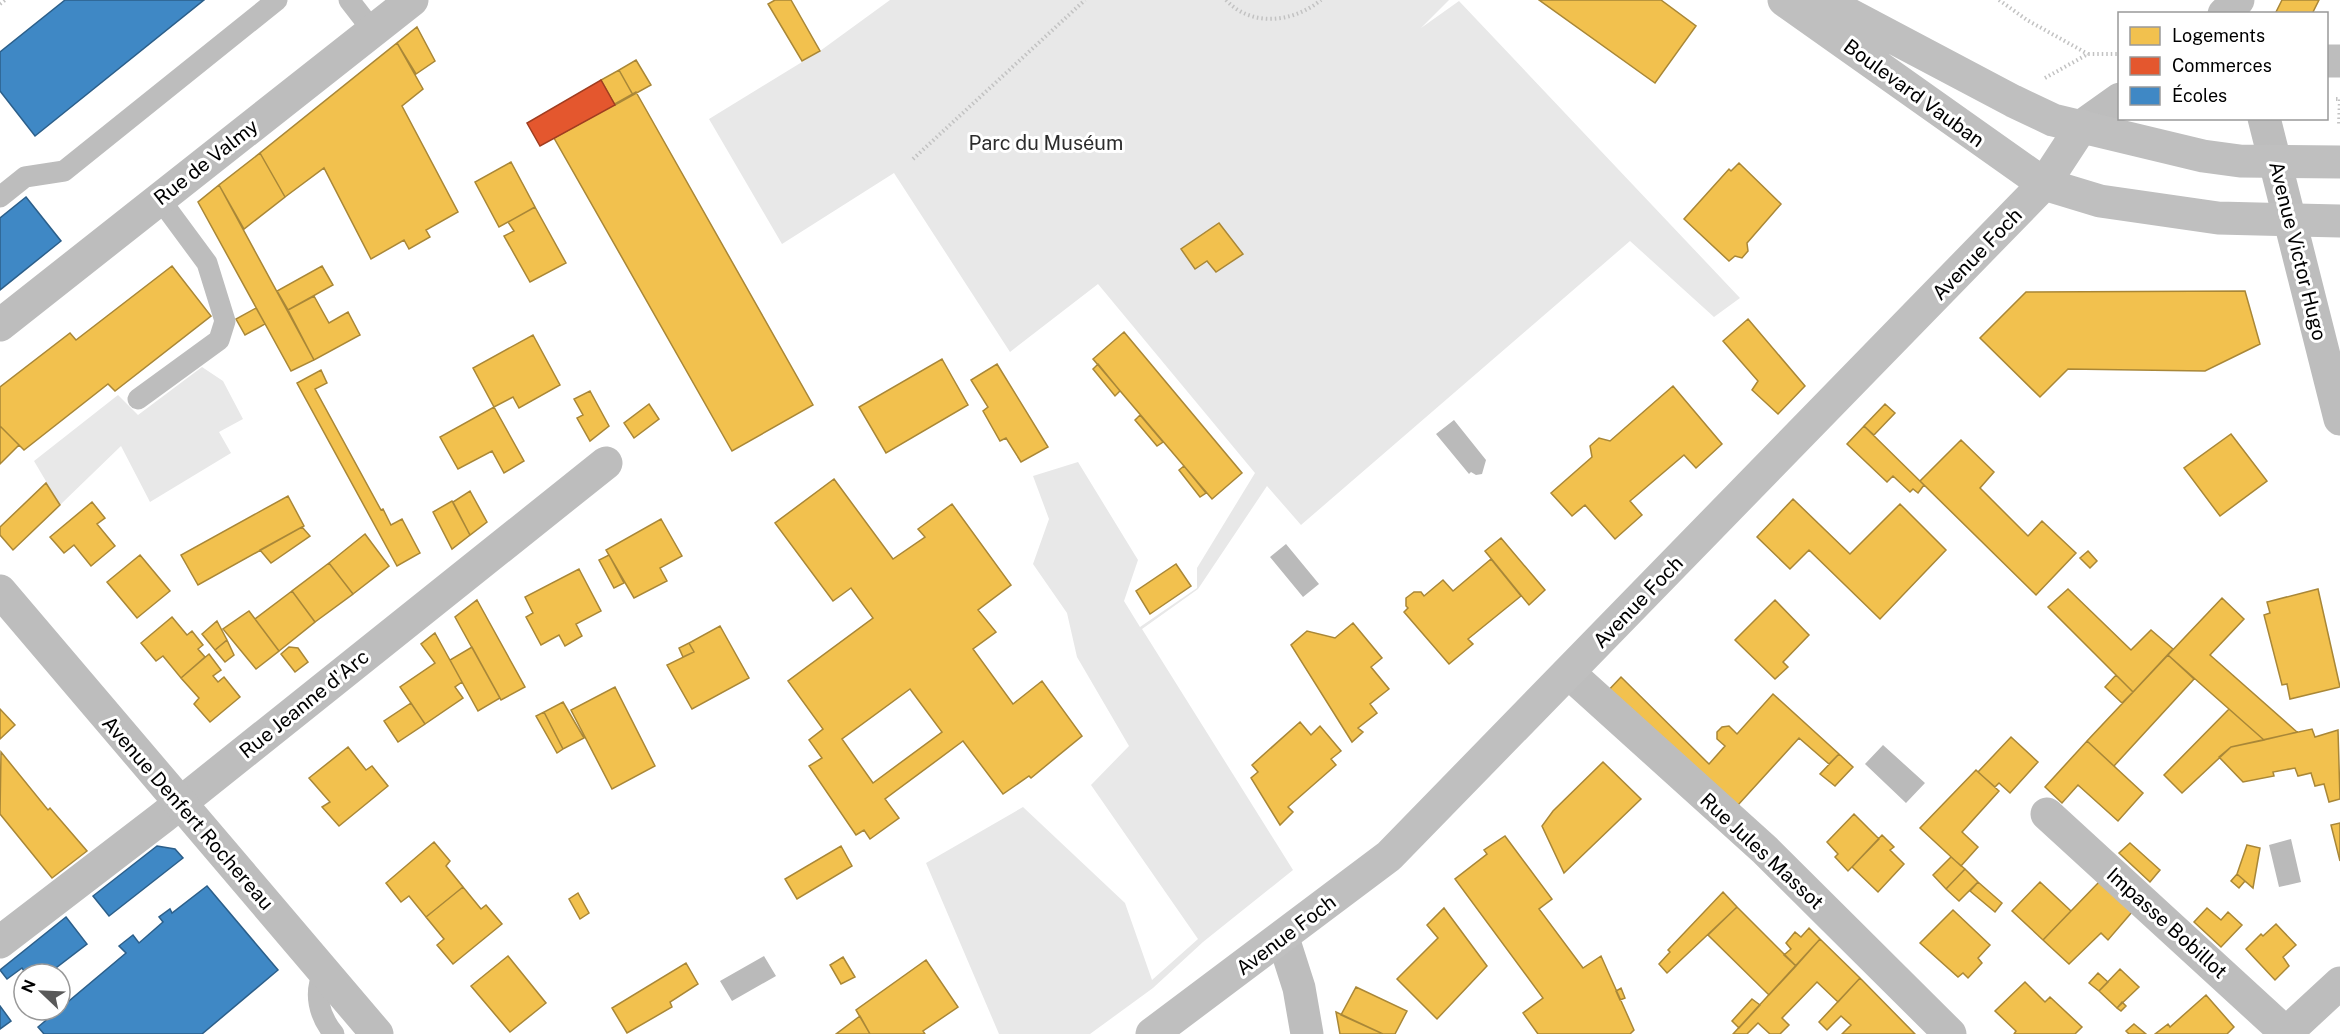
<svg xmlns="http://www.w3.org/2000/svg" width="2340" height="1034" viewBox="0 0 2340 1034" font-family="'Public Sans',sans-serif">
<style>
.green{fill:#e8e8e8}
.water{fill:#bababa}
.homes{fill:#f2c14e;stroke:#a98737;stroke-width:1.5;fill-rule:evenodd}
.shops{fill:#e4572e;stroke:#a03d20;stroke-width:1.5}
.schools{fill:#3f88c5;stroke:#2c5f8a;stroke-width:1.5}
.lines{fill:none;stroke-linecap:round;stroke-linejoin:round}
.path{stroke:#c2c2c2;stroke-width:4;stroke-dasharray:1.5 3;stroke-linecap:butt}
.service{stroke:#bdbdbd;stroke-width:21}
.minor{stroke:#bdbdbd;stroke-width:33}
.tertiary{stroke:#bdbdbd;stroke-width:33}
.secondary{stroke:#bfbfbf;stroke-width:33}
.labels{text-anchor:middle;stroke-width:6;stroke-linejoin:round;paint-order:stroke}
.street-label{font-size:20px;fill:#000;stroke:#fff}
.park-label{font-size:20px;fill:#2c2c2c;stroke:#fff}
</style>
<rect width="100%" height="100%" fill="#fff"/>
<path class="green" d="M890 0H1449L1421 28 1459 1 1740 298 1714 317 1630 241 1301 525 1267 486 1198 589 1142 629 1293 870 1203 942 1153 988 1090 1034H999L926 863 1023 807 1125 903 1152 980 1198 939 1091 785 1129 746 1077 657 1067 613 1033 564 1049 519 1033 476 1078 462 1138 560 1124 601 1140 627 1197 588V568L1255 473 1098 284 1010 352 894 173 782 244 709 119 820 51Z
M202 367 223 381 243 419 219 432 231 453 150 502 121 446 60 505 34 461 118 395 138 415Z"/>
<path class="water" d="M1454 420 1486 460 1482 474 1476 475 1471 472 1469 474 1436 434Z
M1286 544 1319 584 1303 597 1270 557Z
M1883 745 1925 783 1906 803 1865 764Z
M2291 839 2301 882 2279 887 2269 845Z
M764 956 776 976 732 1001 720 981Z"/>
<path class="homes" d="M775 0H791L820 51 802 61 768 4Z
M1539 0H1661L1696 26 1655 83Z
M2282 0H2319L2312 14H2275Z
M417 27 435 61 416 74 397 43Z
M397 43 423 89 402 106 458 212 426 230 430 237 409 249 404 240 371 259 324 168 285 197 260 153Z
M636 60 651 85 633 95 619 70Z
M619 70 633 95 615 105 601 80Z
M636 92 813 405 732 451 554 138Z
M260 153 285 197 244 229 219 185Z
M511 162 535 207 499 227 475 182Z
M1739 163 1781 204 1747 243 1748 251 1742 258 1735 256 1729 261 1684 219 1729 169 1731 171Z
M219 185 314 360 291 371 198 202Z
M535 207 566 263 530 282 504 236 514 231 508 222Z
M1219 223 1243 254 1216 272 1207 261 1195 269 1181 249Z
M172 266 211 316 115 391 108 384 24 450 0 426V387L70 333 76 340Z
M322 266 333 285 288 310 277 291Z
M2245 291 2260 344 2205 371 2068 369 2040 397 1980 338 2026 292Z
M314 296 329 323 348 312 360 335 314 360 288 310Z
M256 308 265 324 245 335 236 319Z
M1748 319 1805 386 1778 414 1752 390 1758 381 1723 341Z
M1124 332 1242 473 1212 499 1093 359Z
M533 335 560 385 519 408 513 397 494 407 473 368Z
M942 359 968 405 886 453 859 407Z
M997 364 1048 447 1021 462 1006 438 1000 441 983 411 988 407 971 380Z
M1098 364 1120 391 1115 396 1093 369Z
M321 370 327 383 315 389 381 510 383 509 391 525 402 519 420 553 397 566 297 383Z
M1673 386 1722 444 1696 468 1684 455 1630 501 1642 515 1615 539 1585 505 1572 516 1551 493 1592 457 1590 446 1599 438 1610 441Z
M590 391 609 426 590 441 577 418 583 415 574 399Z
M649 404 659 419 634 438 624 423Z
M1885 404 1895 413 1874 435 1864 426Z
M494 407 524 461 504 473 492 451 458 469 440 437Z
M1140 415 1163 442 1157 446 1135 420Z
M0 426 19 445 0 464Z
M1864 426 1924 485 1918 493 1913 489 1910 492 1893 476 1887 482 1847 444Z
M2231 434 2267 481 2220 516 2184 468Z
M1961 440 1994 472 1980 488 2028 536 2042 521 2076 553 2036 595 1920 481Z
M1184 466 1206 493 1200 497 1179 470Z
M834 479 893 559 925 537 918 529 952 504 1011 585 978 610 996 632 973 649 1013 704 1042 681 1082 736 1031 778 1029 776 1003 794 963 741 885 799 899 818 870 839 864 830 856 835 809 766 822 758 809 740 823 729 788 681 873 618 851 588 833 601 775 523ZM910 689 942 732 873 783 842 739Z
M46 483 60 505 13 550 0 535V527Z
M470 491 487 522 470 535 453 502Z
M288 496 304 526 198 585 181 555Z
M1793 499 1850 554 1900 504 1946 550 1880 619 1809 550 1790 569 1757 537Z
M452 501 470 535 452 549 433 512Z
M92 502 105 518 97 524 115 546 91 566 74 545 64 553 50 537Z
M661 519 682 556 660 568 667 581 634 598 606 550Z
M302 527 310 536 271 563 260 550Z
M365 534 389 566 353 594 329 563Z
M1501 538 1545 590 1529 605 1485 551Z
M2088 551 2097 561 2090 568 2080 558Z
M140 555 170 591 137 618 107 582Z
M609 555 624 583 614 588 599 560Z
M1491 559 1521 596 1468 639 1473 644 1449 664 1404 612 1408 608 1406 606V598L1414 592H1421L1424 596 1443 580 1453 591Z
M329 563 353 594 315 622 292 591Z
M1176 564 1191 586 1150 614 1136 591Z
M579 569 601 611 576 624 582 636 565 646 559 635 541 645 526 617 533 613 525 597Z
M2068 589 2131 650 2151 630 2173 649 2133 692 2048 607Z
M2318 589 2340 687 2290 699 2287 684 2282 685 2264 615 2270 613 2267 602Z
M292 591 315 622 279 651 255 619Z
M2222 598 2244 619 2210 655 2297 732 2264 740 2168 655Z
M477 600 525 687 501 700 455 617Z
M1775 600 1809 635 1783 662 1788 667 1775 679 1735 640Z
M249 611 279 651 256 669 223 629Z
M172 617 187 635 192 631 203 645 198 649 205 657 181 678 163 656 156 661 141 643Z
M217 621 227 640 215 650 202 634Z
M1353 623 1382 658 1371 667 1389 689 1370 704 1377 713 1358 728 1363 732 1352 742 1291 645 1307 631 1335 638Z
M720 626 749 678 692 709 667 665 694 652 689 643Z
M435 633 462 682 455 687 463 698 425 724 400 687 435 663 421 644Z
M227 640 234 655 225 662 215 650Z
M689 643 694 652 683 657 679 648Z
M289 647 298 648 308 662 295 672 281 654Z
M472 647 500 698 478 711 450 660Z
M209 654 221 670 213 676 218 682 224 677 240 697 210 722 194 704 199 698 181 678Z
M2168 655 2194 679 2114 766 2087 741Z
M2116 675 2133 692 2122 703 2105 687Z
M1621 677 1709 764 1725 746 1717 739V732L1722 727 1729 726 1737 734 1773 694 1839 754 1829 764 1799 738 1728 816 1604 695Z
M615 687 655 766 612 789 571 710Z
M563 702 584 738 563 749 544 712Z
M411 703 425 724 398 742 384 721Z
M0 709 15 725 0 739Z
M2229 709 2264 740 2231 747 2182 793 2164 775Z
M544 712 563 749 557 753 536 716Z
M1300 722 1311 735 1320 726 1341 751 1331 759 1336 765 1288 807 1293 812 1280 825 1251 778 1258 772 1252 765Z
M2312 729 2315 737 2338 730 2340 799 2329 802 2324 784 2315 786 2311 773 2298 776 2295 768 2273 772 2274 776 2243 782 2219 757 2231 747Z
M2011 737 2038 762 2010 793 1999 783 1995 787 1978 772Z
M2087 741 2143 793 2118 821 2078 785 2062 803 2045 787Z
M348 747 366 770 372 766 388 786 339 826 322 807 330 802 309 778Z
M1 752 48 810 50 808 87 851 52 878 0 814Z
M1839 754 1853 767 1835 786 1820 774Z
M1603 762 1641 799 1564 873 1542 826 1553 811Z
M1976 770 1999 791 1962 832 1978 847 1961 866 1920 828Z
M1854 814 1879 839 1848 871 1835 857 1838 854 1827 842Z
M2340 823V861L2331 825Z
M1882 835 1894 847 1890 850 1904 864 1878 892 1852 867Z
M1505 836 1552 899 1539 909 1583 968 1601 956 1634 1030 1630 1034H1538L1523 1013 1543 998 1455 879 1487 854 1484 850Z
M434 842 450 861 446 866 463 887 426 917 409 896 401 902 386 883Z
M2130 843 2160 870 2150 882 2119 853Z
M2247 845 2260 848 2253 888 2237 874Z
M841 846 852 866 797 899 785 879Z
M1951 857 1965 869 1946 889 1933 875Z
M1965 869 1978 882 1959 901 1946 889Z
M2237 874 2245 881 2239 888 2231 881Z
M1978 882 2002 903 1995 912 1970 891Z
M2040 882 2071 911 2043 940 2012 911Z
M2099 882 2132 912 2108 940 2101 933 2069 964 2043 940Z
M463 887 481 909 486 905 502 924 453 964 437 945 444 939 426 917Z
M1723 892 1737 907 1667 973 1659 964 1670 952 1668 950Z
M578 893 589 913 580 919 569 899Z
M1737 907 1796 966 1769 995 1708 935Z
M1444 908 1487 966 1437 1019 1397 979 1438 938 1427 925Z
M2207 908 2221 920 2228 912 2242 925 2221 947 2194 922Z
M1953 910 1990 945 1978 958 1982 963 1968 978 1963 973 1958 977 1920 943Z
M2276 924 2296 945 2283 957 2289 966 2275 980 2246 949 2261 934 2263 936Z
M1809 928 1820 939 1796 966 1784 955 1791 949 1786 943 1795 932 1801 937Z
M1820 939 1860 978 1838 1002 1817 982 1782 1018 1789 1025 1780 1034H1770L1758 1023 1747 1034H1733Z
M508 956 546 1003 510 1032 471 986Z
M843 957 855 977 841 984 830 965Z
M926 960 958 1007 923 1031 925 1034H870L856 1010Z
M686 963 698 984 670 1002 672 1007 627 1033 612 1008Z
M2120 969 2139 987 2117 1008 2099 991Z
M2098 973 2108 982 2099 991 2089 983Z
M1860 978 1915 1034H1842L1851 1025 1841 1016 1827 1030 1819 1022Z
M2025 982 2045 1002 2050 997 2082 1027 2075 1034H2014L2016 1031 1995 1011Z
M1356 987 1407 1011 1395 1034H1383L1341 1015Z
M1621 988 1625 998 1620 1000 1616 991Z
M2206 995 2234 1027 2227 1034H2155L2168 1024 2170 1027Z
M1752 999 1760 1005 1739 1028 1732 1021Z
M2122 1002 2126 1006 2121 1011 2117 1008Z
M1336 1012 1381 1033V1034H1340Z
M860 1016 870 1034H836Z
M2134 1024 2146 1034H2129L2126 1031Z"/>
<path class="shops" d="M601 80 615 105 540 146 527 123Z"/>
<path class="schools" d="M65 0H204L35 136 0 91V52Z
M26 197 61 241 0 290V218Z
M157 846 175 849 183 858 109 916 93 896Z
M207 886 278 970 202 1034H44L38 1027 126 953 119 946 133 935 139 943 163 922 159 917 170 909 172 913Z
M66 917 87 944 48 974H26L22 968 7 979 0 970Z
M0 1006 11 1021 0 1029Z"/>
<g class="lines">
<path class="path" d="M1226 0C1252 28 1294 22 1321 0
M1999 0 2027 20 2088 54
M0 4 5 0
M2045 78 2088 54H2120
M2336 99H2340L2339 126
M913 159 1085 0"/>
<path class="service" d="M349 0 373 31
M0 197 25 177 64 171 277 0
M138 399 219 340 225 321 207 263 159 198
M324 972C313 993 319 1016 334 1034"/>
<path class="minor" d="M2224 14 2238 0
M2326 61H2340
M2264 118 2340 419
M2082 126 2120 99
M0 325 412 0
M1569 673 1765 850 1950 1034
M2047 814 2286 1033
M1283 938 1299 988 1307 1034
M0 942 163 817 606 463
M2285 1034 2340 983"/>
<path class="tertiary" d="M0 591 377 1034"/>
<path class="secondary" d="M1784 0 2044 184 2100 201 2218 218 2340 221
M1822 0 2013 101 2053 120 2203 156 2240 161 2340 162
M1152 1034 1389 856 2044 184 2082 126"/>
</g>
<g class="labels">
<g class="street-label">
<text transform="translate(1914 93) rotate(36)" y="7">Boulevard Vauban</text>
<text transform="translate(206 162) rotate(-38)" y="7">Rue de Valmy</text>
<text transform="translate(2298 251) rotate(76)" y="7">Avenue Victor Hugo</text>
<text transform="translate(1977 254) rotate(-46)" y="7">Avenue Foch</text>
<text transform="translate(1638 602) rotate(-46)" y="7">Avenue Foch</text>
<text transform="translate(304 704) rotate(-39)" y="7">Rue Jeanne d'Arc</text>
<text transform="translate(188 813) rotate(49)" y="7">Avenue Denfert Rochereau</text>
<text transform="translate(1762 851) rotate(43)" y="7">Rue Jules Massot</text>
<text transform="translate(2167 923) rotate(42)" y="7">Impasse Bobillot</text>
<text transform="translate(1286 935) rotate(-37)" y="7">Avenue Foch</text>
</g>
<g class="park-label">
<text x="1046" y="150">Parc du Muséum</text>
</g>
</g>
<rect x="2118" y="12" width="210" height="108" fill="#ffffff" stroke="#999999" stroke-width="1.5"/>
<rect x="2130" y="27" width="30" height="18" fill="#f2c14e" stroke="#999999" stroke-width="1.5"/>
<text x="2172" y="42" font-size="18" fill="#000000">Logements</text>
<rect x="2130" y="57" width="30" height="18" fill="#e4572e" stroke="#999999" stroke-width="1.5"/>
<text x="2172" y="72" font-size="18" fill="#000000">Commerces</text>
<rect x="2130" y="87" width="30" height="18" fill="#3f88c5" stroke="#999999" stroke-width="1.5"/>
<text x="2172" y="102" font-size="18" fill="#000000">Écoles</text>
<g transform="translate(42 992) rotate(293)"><circle r="28" fill="#ffffff" stroke="#999999" stroke-width="1.5"/>
<path d="M0-4.5L10 22L0 15L-10 22Z" fill="#595959"/>
<text y="-9" font-size="16" font-weight="bold" text-anchor="middle" fill="#000000">N</text>
</g>
</svg>
